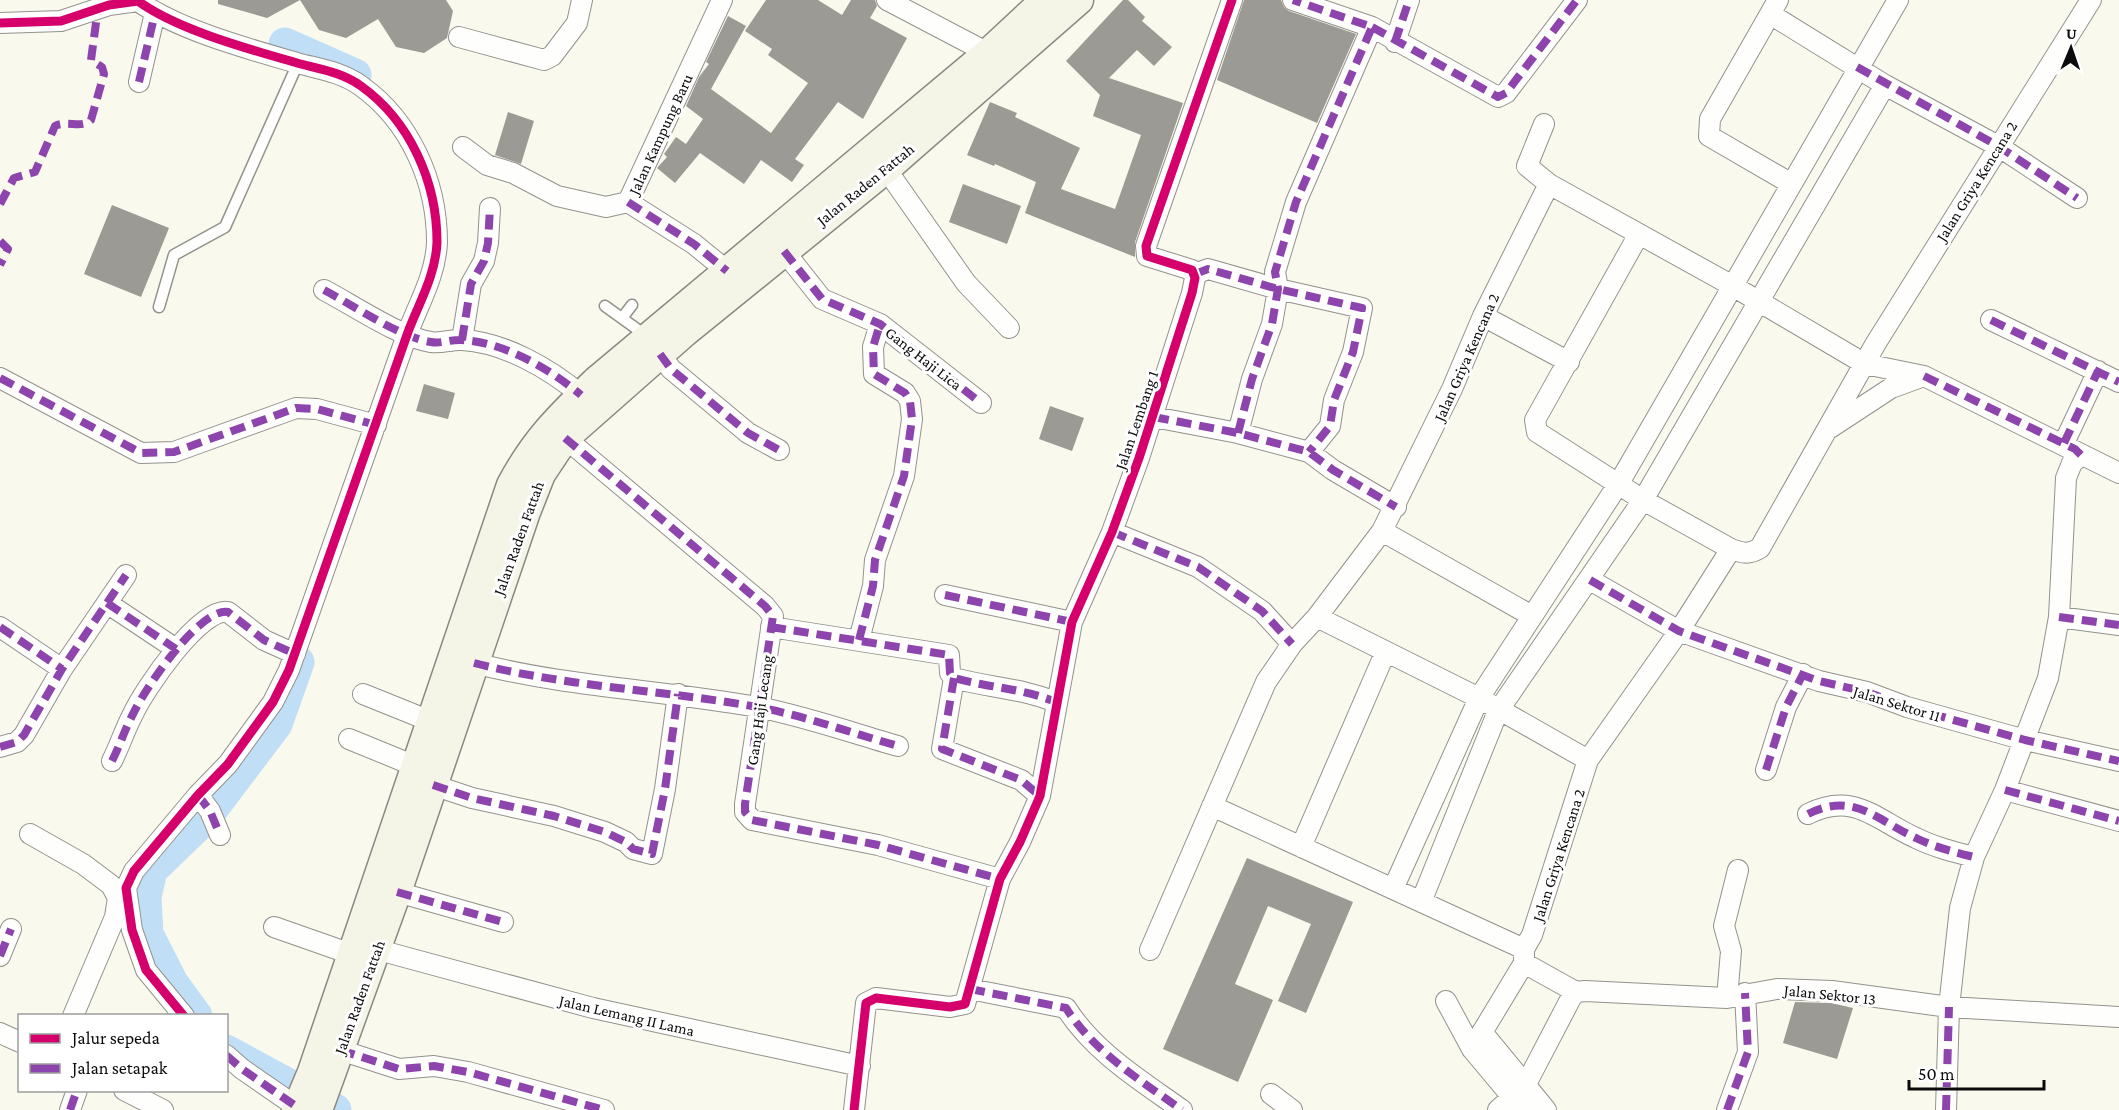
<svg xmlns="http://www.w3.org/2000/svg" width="2119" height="1110" viewBox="0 0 2119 1110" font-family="'Crimson Pro',serif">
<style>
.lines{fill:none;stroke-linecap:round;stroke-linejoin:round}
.river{stroke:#c1def7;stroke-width:33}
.building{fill:#9c9a94}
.lane-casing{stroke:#93928d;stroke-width:13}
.street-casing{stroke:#93928d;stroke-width:22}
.secondary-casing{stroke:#898983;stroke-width:31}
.lane{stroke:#fefefc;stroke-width:10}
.street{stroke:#fefefc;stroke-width:20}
.secondary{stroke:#f4f4e7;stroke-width:28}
.quiet{stroke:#8e44ad;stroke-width:8;stroke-dasharray:15 8;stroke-linecap:butt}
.cycleway-casing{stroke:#fff;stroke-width:13}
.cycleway{stroke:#d6006c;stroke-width:9}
.labels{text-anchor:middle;stroke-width:6;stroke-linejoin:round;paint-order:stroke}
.street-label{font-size:16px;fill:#0b0b0b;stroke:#fff}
</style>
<rect width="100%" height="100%" fill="#faf9ed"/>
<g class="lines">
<path class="river" d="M285 44 355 75
M196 1016 172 983 147 934 145 897 151 870 205 818 276 724 298 662
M226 1051 335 1110"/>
</g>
<path class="building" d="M218 0H446L453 11 447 38 424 53 396 47 378 19 346 38 319 30 300 0 267 18 218 4Z
M766 0H818L842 15 851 0H875L877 6 870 18 907 38 863 119 838 102 795 159 804 165 792 182 761 160 744 184 700 153 675 183 657 168 667 157 664 154 676 137 686 144 703 119 686 106 699 77 709 64 706 62 728 16 746 26 711 89 771 133 808 83 768 55 772 49 745 31Z
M1123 0H1128L1145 17 1142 21 1172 47 1154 66 1137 50 1109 78 1183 103 1135 242V257L1025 213 1036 182 995 164 994 166 967 155 990 102 1017 113 1015 117 1080 148 1061 189 1115 209 1141 135 1093 116 1100 95 1066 61Z
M1244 0H1281L1284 7 1289 11 1356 34 1317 123 1217 80Z
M508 112 534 121 521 164 495 155Z
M963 184 1021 206 1007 244 949 222Z
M112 205 169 228 141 297 84 274Z
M424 384 455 393 448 419 416 411Z
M1050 406 1084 418 1072 451 1039 439Z
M1247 858 1353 902 1306 1013 1278 1001 1311 924 1268 906 1235 984 1273 1000 1238 1082 1163 1049Z
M1795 1002 1831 1003 1853 1008 1837 1059 1783 1043Z"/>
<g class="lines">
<g class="lane-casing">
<path id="lane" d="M605 306 648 337
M159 307 174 255 225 227 298 63
M622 318 632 305"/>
</g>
<g class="street-casing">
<path id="street" d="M887 0 988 53
M1778 0 1710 119 1709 136 1790 183
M1770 14 1885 85 1998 146 2077 198
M0 23 61 21 109 5 138 1C178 30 249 49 297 63 319 69 342 72 361 86 410 121 437 182 437 242 436 274 419 303 408 332 368 445 329 557 289 670L273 702 228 764 198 795 134 871 126 888 132 930 146 970 184 1016
M1372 27 1498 97 1506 93 1577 0
M459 37 544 60 552 56 577 23 582 0
M1395 42 1409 0
M139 82 155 13
M1544 124 1527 166 1549 184 1731 285 1865 364 1924 376 2119 473
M463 147 487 165 513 173 557 196 606 207 628 202 722 0
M886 169 966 283 1009 328
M628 202 694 244 727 271
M1639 234 1535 420 1537 432 1643 500 1731 549C1742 553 1749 555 1760 548L1876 343 2091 0
M784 251 822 299 880 324 981 403
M1195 274 1208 269 1278 289 1362 308 1353 352 1334 400 1330 426 1309 452
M324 290C351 304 401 338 431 342 441 344 452 339 462 340 504 342 550 369 581 395
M1483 316 1569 362
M1991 320 2119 382
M462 340 471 284 484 261 488 243 490 208
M660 354 671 369 748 433 779 450
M0 378 141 453 174 452 296 408 317 409 376 425
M1154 417 1238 433 1309 452 1333 470 1396 507
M1830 428 1891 388 1924 376
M1238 433 1252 379 1272 324 1278 289 1275 272 1296 202 1372 27 1293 0
M565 438 765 606 773 616 745 804V812L752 820 878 845 1000 879
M2064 443 2098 371
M1382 531 1532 616
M1112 532 1198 567 1262 611 1292 644
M1590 580 1679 631 1819 681 1867 692 1907 707 2025 740 2119 761
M945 595 1072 622
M107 603 176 649
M1317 617 1479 698 1588 760
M2059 617 2119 625
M0 627 62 669
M771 627 949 655 950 673 954 678C990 688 1021 688 1056 702
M859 640 873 586 875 560 904 476 912 419 910 401 905 393 874 374 873 347 880 324
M474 663C567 687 663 690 757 707 805 716 852 733 898 746
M954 678 942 749 1021 780 1040 796
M363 694 430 721
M349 739 415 766
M0 747 17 742 24 735 62 669 126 575
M112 761C120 745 125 729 133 714 144 690 200 607 228 612L264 640 295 654
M1766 770 1786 707 1803 674
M433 785 472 798 554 816 605 832 626 842 633 849 652 854 665 789 678 694
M2005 790 2119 821
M198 795 210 811 220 835
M1212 806 1524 949
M1808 814C1854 791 1876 820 1916 838 1934 847 1954 852 1974 857
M30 834 83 864 111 885 118 898 115 917 73 1016
M1301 847 1385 653
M1393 889 1479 698 1619 483 1898 0
M397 892 503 922
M1421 902 1498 711 1643 500 1885 85
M274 927 351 954
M364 946 593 1008 860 1066
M1150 950 1266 682 1292 644 1317 617 1382 531 1452 389 1483 316 1549 184
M0 956 11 929
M1524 963 1576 992
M970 989 1066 1008C1094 1052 1140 1080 1182 1110
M1727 998 1731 951 1724 926 1738 870
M1446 1001 1472 1049 1523 1110
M1482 1032 1546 1110
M0 1033 20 1042
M1472 1049 1524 963V949L1532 935 1588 760 1679 631 1731 549
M340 1050 399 1069 434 1066 468 1072 604 1110
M226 1055 242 1069 297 1107
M124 1090 163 1110
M1271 1094 1292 1110
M70 1110 77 1090
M854 1110 866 1003 876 998 950 1007 965 1004 1000 879 1020 842 1040 796 1072 622 1112 532 1139 458 1192 293 1195 278 1192 270 1147 256 1146 246 1232 0
M1498 1110 1525 1086 1571 998 1576 992 1585 991 1727 998 1777 989 1832 991 1949 1007 2119 1017
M1727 1110 1748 1052 1745 993
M1946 1110 1949 1007 1960 908 1974 857 2005 790 2048 678 2059 617 2066 478 2072 463 2081 455"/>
</g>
<g class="secondary-casing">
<path id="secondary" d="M296 1110 312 1072 511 485C535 440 560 416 596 381L988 53 1045 0
M318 1110 397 892 526 512 541 474 565 438 684 333 886 169 1079 0"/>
</g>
<use href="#lane" class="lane"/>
<use href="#street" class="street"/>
<use href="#secondary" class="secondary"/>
<path class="quiet" d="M1372 27 1498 97 1506 93 1577 0
M1395 42 1409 0
M1857 67 1998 146 2077 198
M139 82 155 13
M628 202 694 244 727 271
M0 204 14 178 35 172 55 126C67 120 82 129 91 120L104 74 102 67 91 60 98 8
M0 241 8 249 0 265
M784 251 822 299 880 324 981 403
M1195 274 1208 269 1278 289 1362 308 1353 352 1334 400 1330 426 1309 452
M324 290C351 304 401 338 431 342 441 344 452 339 462 340 504 342 550 369 581 395
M1991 320 2119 382
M462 340 471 284 484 261 488 243 490 208
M660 354 671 369 748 433 779 450
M1924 376 2075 449 2081 455
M0 378 141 453 174 452 296 408 317 409 376 425
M1154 417 1238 433 1309 452 1333 470 1396 507
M1238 433 1252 379 1272 324 1278 289 1275 272 1296 202 1372 27 1293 0
M565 438 765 606 773 616 745 804V812L752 820 878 845 1000 879
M2064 443 2098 371
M1112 532 1198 567 1262 611 1292 644
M1590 580 1679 631 1819 681 1867 692 1907 707 2025 740 2119 761
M945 595 1072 622
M107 603 176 649
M2059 617 2119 625
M0 627 62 669
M771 627 949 655 950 673 954 678C990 688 1021 688 1056 702
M859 640 873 586 875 560 904 476 912 419 910 401 905 393 874 374 873 347 880 324
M474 663C567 687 663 690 757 707 805 716 852 733 898 746
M954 678 942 749 1021 780 1040 796
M0 747 17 742 24 735 62 669 126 575
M112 761C120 745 125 729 133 714 144 690 200 607 228 612L264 640 295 654
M1766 770 1786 707 1803 674
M433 785 472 798 554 816 605 832 626 842 633 849 652 854 665 789 678 694
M2005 790 2119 821
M198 795 210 811 220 835
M1808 814C1854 791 1876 820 1916 838 1934 847 1954 852 1974 857
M397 892 503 922
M0 956 11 929
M970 989 1066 1008C1094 1052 1140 1080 1182 1110
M340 1050 399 1069 434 1066 468 1072 604 1110
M226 1055 242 1069 297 1107
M70 1110 77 1090
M1727 1110 1748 1052 1745 993
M1946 1110 1949 1007"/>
<g class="cycleway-casing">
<path id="cycleway" d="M0 23 61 21 109 5 138 1C178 30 249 49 297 63 319 69 342 72 361 86 410 121 437 182 437 242 436 274 419 303 408 332 368 445 329 557 289 670L273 702 228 764 198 795 134 871 126 888 132 930 146 970 184 1016
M854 1110 866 1003 876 998 950 1007 965 1004 1000 879 1020 842 1040 796 1072 622 1112 532 1139 458 1192 293 1195 278 1192 270 1147 256 1146 246 1232 0"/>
</g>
<use href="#cycleway" class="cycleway"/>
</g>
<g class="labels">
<g class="street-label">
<text transform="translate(660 134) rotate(-65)" y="6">Jalan Kampung Baru</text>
<text transform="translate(1976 181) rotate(-58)" y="6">Jalan Griya Kencana 2</text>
<text transform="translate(865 184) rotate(-39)" y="6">Jalan Raden Fattah</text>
<text transform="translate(1466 357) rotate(-66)" y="6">Jalan Griya Kencana 2</text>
<text transform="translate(924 358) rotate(38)" y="6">Gang Haji Lica</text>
<text transform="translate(1136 420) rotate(-71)" y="6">Jalan Lembang 1</text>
<text transform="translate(518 538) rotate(-70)" y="6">Jalan Raden Fattah</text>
<text transform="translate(1897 703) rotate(17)" y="6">Jalan Sektor 11</text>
<text transform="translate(759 710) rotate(-82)" y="6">Gang Haji Lecang</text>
<text transform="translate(1558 855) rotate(-72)" y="6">Jalan Griya Kencana 2</text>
<text transform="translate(1830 994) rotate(6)" y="6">Jalan Sektor 13</text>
<text transform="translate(359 997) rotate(-70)" y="6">Jalan Raden Fattah</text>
<text transform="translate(627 1015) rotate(13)" y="6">Jalan Lemang II Lama</text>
</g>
</g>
<rect x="18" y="1014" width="210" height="78" fill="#ffffff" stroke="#9d9d9d" stroke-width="1.5"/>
<rect x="30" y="1034" width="30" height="9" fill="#d6006c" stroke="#9d9d9d" stroke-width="1.5"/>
<text x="72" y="1044" font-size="18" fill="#0b0b0b">Jalur sepeda</text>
<rect x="30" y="1064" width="30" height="9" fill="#8e44ad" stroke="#9d9d9d" stroke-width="1.5"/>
<text x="72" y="1074" font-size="18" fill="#0b0b0b">Jalan setapak</text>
<g transform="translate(2071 48) rotate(2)" stroke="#ffffff" stroke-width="4.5" paint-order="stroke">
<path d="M0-4.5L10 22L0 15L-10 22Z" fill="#0b0b0b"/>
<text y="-9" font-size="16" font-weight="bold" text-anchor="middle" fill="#0b0b0b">U</text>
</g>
<path d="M1909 1080v9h135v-9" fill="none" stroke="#0b0b0b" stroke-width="3"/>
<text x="1918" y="1080" font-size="18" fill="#0b0b0b" stroke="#ffffff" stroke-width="4.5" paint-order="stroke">50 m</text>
</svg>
